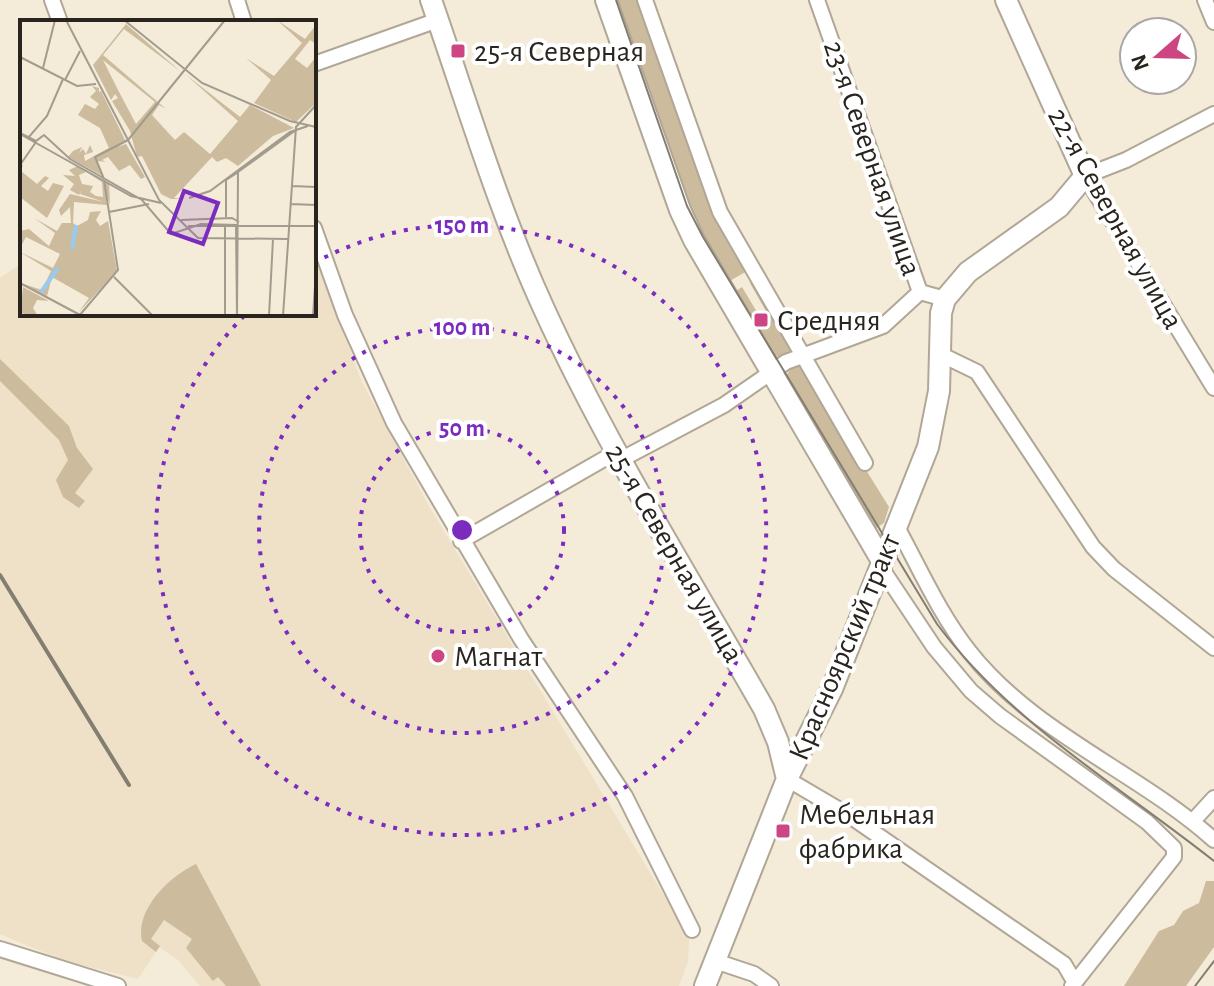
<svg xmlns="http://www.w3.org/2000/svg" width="1214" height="986" viewBox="0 0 1214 986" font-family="'Alegreya Sans',sans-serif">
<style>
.built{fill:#eee1c8}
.green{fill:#ccbb9c}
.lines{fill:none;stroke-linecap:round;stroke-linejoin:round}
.minor-casing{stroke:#b0a796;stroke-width:18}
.secondary-casing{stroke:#b0a796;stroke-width:24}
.minor{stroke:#fff;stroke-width:14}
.secondary{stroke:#fff;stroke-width:20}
.tram{stroke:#847e72;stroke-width:2}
.rail{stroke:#847e72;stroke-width:4}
.ring{fill:none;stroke:#7b2cbf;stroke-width:4;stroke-dasharray:4 8}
.poi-dot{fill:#cd4583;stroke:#fff;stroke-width:3}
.labels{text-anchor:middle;stroke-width:8;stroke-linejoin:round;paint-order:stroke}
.poi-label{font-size:30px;fill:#29251e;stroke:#fff;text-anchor:start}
.street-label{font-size:30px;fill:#29251e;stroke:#fff}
.inset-river{fill:none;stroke:#98cbf0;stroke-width:4}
.inset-road{fill:none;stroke:#a39c8e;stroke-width:2}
.view{fill:#7b2cbf;fill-opacity:0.15;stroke:#7b2cbf;stroke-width:4}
.inset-edge{fill:none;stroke:#29251e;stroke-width:4}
.centre{fill:#7b2cbf;stroke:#fff;stroke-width:4}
.ring-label{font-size:24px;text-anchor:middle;font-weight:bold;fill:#7b2cbf;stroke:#fff;stroke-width:8;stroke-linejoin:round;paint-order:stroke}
</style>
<rect width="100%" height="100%" fill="#f4ebd9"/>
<path class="built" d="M314 247 361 380 430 508 689 937 688 962 679 986H200L178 960 159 947 138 979 62 960 0 934V278L22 263V314H314Z"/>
<path class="green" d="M615 0H641L749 270 726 283 699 232Z
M755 280 792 346 791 353 772 358 732 294 742 287 764 324 771 320 750 283Z
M0 359 69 426 77 448 93 469 75 493 85 501 79 508 63 497 56 480 68 460 59 440 0 381Z
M793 364H800L889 507 884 523 876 528 872 526 784 380Z
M196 864 260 984 261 986H226L218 977 213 981 186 948 192 939 164 920 151 939 160 946 156 952 142 941C135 909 170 876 196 864Z
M1206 881H1214V947L1186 986H1124L1159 931 1174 925 1183 911 1199 903Z"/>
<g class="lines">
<g class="minor-casing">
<path id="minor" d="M52 0 60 22
M237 0 244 22
M645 0 720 212 865 463
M817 0 920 292 945 299
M1205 0 1214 22
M314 64 438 20
M1214 114 1126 160 1085 176 1214 388
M314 228 345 315 394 423 521 639 625 796 692 930
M942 355 977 372 1093 547 1114 569 1214 648
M622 459 724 405 786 362 883 326 920 292
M896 525C919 567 939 613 969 651 1033 733 1138 772 1214 840
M461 541 618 451
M880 566 934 647 971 691 1000 716 1147 822 1174 848V857L1072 986
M787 779 850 816 1064 964 1074 981
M1193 821 1214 798
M0 949 118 986
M715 961 754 974 771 986"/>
</g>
<g class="secondary-casing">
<path id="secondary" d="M431 0C467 103 498 209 544 309 607 447 689 577 764 709L778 742 787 779
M606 0 680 210 694 240 882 561
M705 986 787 779 832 689 928 447 939 391 941 313 945 299 968 272 1059 207 1085 176 1006 0"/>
</g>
<use href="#minor" class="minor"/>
<use href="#secondary" class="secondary"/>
<path class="tram" d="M616 0 687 206 703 237 937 624C1011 723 1118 785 1214 861
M1195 986 1214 961"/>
<path class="rail" d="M0 575 129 785"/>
</g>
<g class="ring">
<circle cx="462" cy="530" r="102"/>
<circle cx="462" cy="530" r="203"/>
<path d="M314 263A305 305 0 1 1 246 314"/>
</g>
<g class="poi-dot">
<rect x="450" y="43" width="16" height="16" rx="4"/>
<rect x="753" y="312" width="16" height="16" rx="4"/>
<circle cx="438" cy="656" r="8"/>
<rect x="775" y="823" width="16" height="16" rx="4"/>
</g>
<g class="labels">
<g class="poi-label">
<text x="474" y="61">25-я Северная</text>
<text x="777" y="330">Средняя</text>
<text x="454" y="666">Магнат</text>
<text x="799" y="824">Мебельная<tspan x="799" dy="34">фабрика</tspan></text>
</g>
<g class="street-label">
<text transform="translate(873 158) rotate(71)" y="10">23-я Северная улица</text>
<text transform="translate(1116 218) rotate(61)" y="10">22-я Северная улица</text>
<text transform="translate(675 553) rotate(60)" y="10">25-я Северная улица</text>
<text transform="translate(844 647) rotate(-67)" y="10">Красноярский тракт</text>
</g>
</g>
<g transform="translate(20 20)">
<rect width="296" height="296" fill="#f4ebd9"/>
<path d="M257 0 285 19 296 5V24L290 20 275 39 287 48 296 37V83L276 102 234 83 251 60 226 38 254 56 282 23ZM106 4 160 51 104 9 83 35 146 89 139 85 132 95 155 120 164 112 190 134 218 101 165 54 220 97 230 85 274 108 253 116 218 146 206 138 197 142 192 137 154 178 166 179H151L141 174 122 136 117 137 110 111 92 81 98 78 95 74 91 80 73 45ZM83 40 135 82 116 104 98 70ZM72 66 79 68V72L81 71 106 122 97 127 106 124 125 157 121 159 110 145 99 151 88 137 82 140 86 142 77 141 83 156 48 137 53 131 62 127 59 133 63 129 66 134 70 125 73 132 64 135 65 141 89 128 80 108 58 95 65 84 75 89 79 84 70 77 76 71ZM3 145 1 151 17 164 25 156 29 158 21 166 28 171 33 163 44 166 27 198 0 177V146ZM58 146 68 151 59 155 62 164 73 166 70 172 76 176 83 177 82 162 68 153 89 163 90 185 86 172 87 185 54 182 53 203 57 206 68 200 70 192 81 191 76 200 80 206 88 201 97 251 58 293 69 278 32 257 27 276 0 263 22 270 31 251 0 232 33 248 40 234 6 217 0 228V211L9 209 29 226 35 213 14 198 37 211 42 203H51L50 187 41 196 39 190 50 174 84 182 60 174 62 169 59 175 50 170 54 164 43 155 55 156 49 150ZM3 267 29 281 17 280 13 288 18 296 0 293Z" fill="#ccbb9c" fill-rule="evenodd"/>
<path class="inset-river" d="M52 229 56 205M21 272 38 248"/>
<path class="inset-road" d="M46 0 139 180 178 218 268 219M104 0 182 63 270 101 296 107M0 37 57 66 76 64M23 48 35 0M45 60 60 31M0 113 16 121 24 115 50 139 122 180 151 214 181 204 216 205 217 296M0 114 111 176 141 183M8 118 27 96 43 59M108 120 205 0M0 145 16 122M84 159 75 137 108 120M272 166 296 167M169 178 190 171 270 112 288 106M271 184 296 185M89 192 129 184M206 197V160L217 153M161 200 212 198 219 202M168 206H296M94 257 133 296M0 263 62 296M59 296 98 250 84 160M205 296V205M217 296 218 152 276 110M249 296 253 219M263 296 276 107 296 85M293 296 296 251"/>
<path class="view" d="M164 171 198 183 183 224 149 212Z"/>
<rect width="296" height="296" class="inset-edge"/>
</g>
<circle cx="462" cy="530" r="12" class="centre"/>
<g class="ring-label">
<text x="462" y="233">150 m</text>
<text x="462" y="335">100 m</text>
<text x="462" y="436">50 m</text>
</g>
<g transform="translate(1158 56) rotate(250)"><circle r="38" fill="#ffffff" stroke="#a9a8a5" stroke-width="2"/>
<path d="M0-6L14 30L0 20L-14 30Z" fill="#cd4583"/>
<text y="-12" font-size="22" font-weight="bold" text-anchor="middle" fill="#29251e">N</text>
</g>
</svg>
